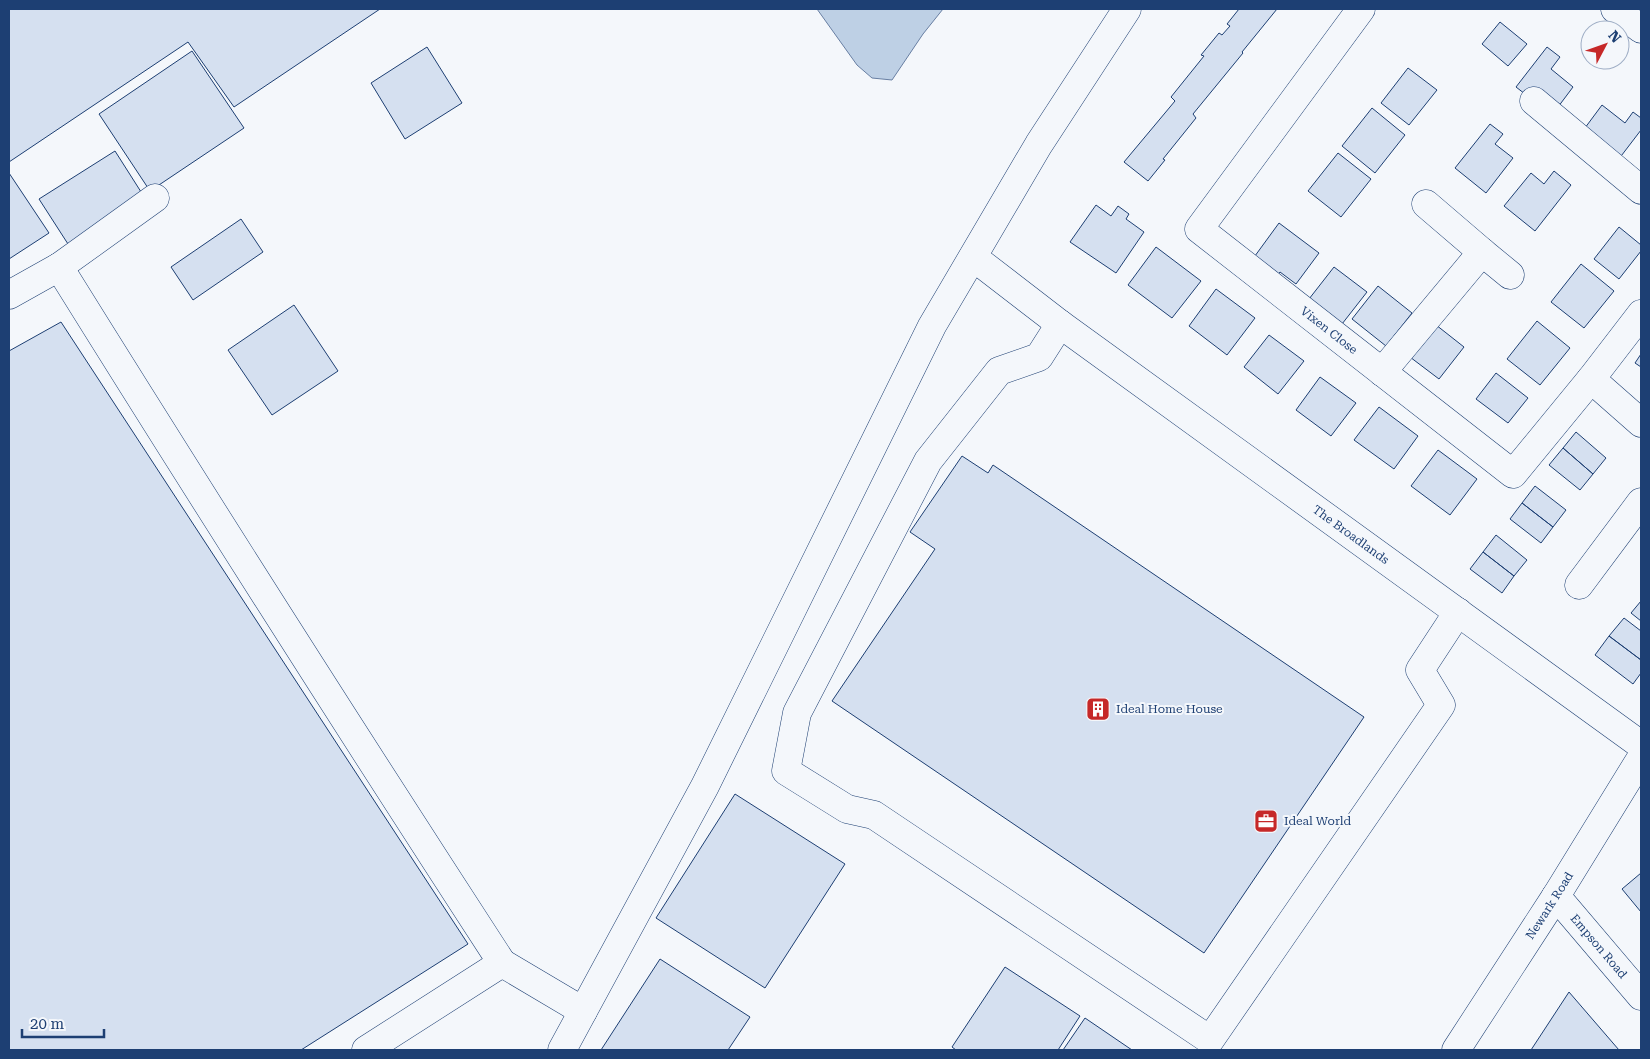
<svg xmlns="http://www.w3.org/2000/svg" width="1650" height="1059" viewBox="0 0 1650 1059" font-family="'Roboto Serif',serif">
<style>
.water{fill:#bed0e5;stroke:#687fa3}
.building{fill:#d5e0f0;stroke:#1d3f73}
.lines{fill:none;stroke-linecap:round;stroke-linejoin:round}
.minor-casing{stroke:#1d3f73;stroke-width:29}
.minor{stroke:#f4f7fb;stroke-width:28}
.labels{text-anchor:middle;stroke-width:4;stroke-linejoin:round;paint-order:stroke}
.street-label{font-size:12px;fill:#1d3f73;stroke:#f4f7fb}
.poi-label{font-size:12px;fill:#1d3f73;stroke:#f4f7fb;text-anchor:start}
</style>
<rect width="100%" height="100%" fill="#f4f7fb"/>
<path class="water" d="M817 9H943L923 34 892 80 872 78 857 65Z"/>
<path class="building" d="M9 9H380L234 107 188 42 9 162Z
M1239 9H1277L1242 52 1243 53 1193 114 1196 118 1163 159 1165 160 1148 181 1124 162 1175 101 1171 97 1204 56 1201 55 1219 33 1222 35 1230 26 1227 24Z
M1500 22 1527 44 1508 66 1482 44Z
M427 47 462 103 405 139 371 83Z
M1547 47 1560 57 1551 69 1573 87 1552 115 1516 87Z
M192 51 244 128 150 191 99 114Z
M1408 68 1437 90 1409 125 1381 103Z
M1602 105 1625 123 1633 112 1641 118V130L1615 164 1579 136Z
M1372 108 1405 135 1375 173 1342 146Z
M1490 124 1503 134 1495 144 1513 158 1486 193 1455 168Z
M115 151 143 195 68 244 39 199Z
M1338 153 1371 179 1341 217 1308 191Z
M1554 171 1571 185 1535 231 1504 206 1531 173 1544 184Z
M9 173 49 233 9 259Z
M1096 205 1111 216 1118 206 1129 214 1126 219 1144 232 1116 273 1070 242Z
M241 219 263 252 193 300 171 267Z
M1279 223 1319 253 1296 284 1280 272 1276 277 1252 260Z
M1619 227 1641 245V251L1619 279 1594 259Z
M1156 247 1201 281 1172 318 1128 285Z
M1581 264 1614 291 1584 328 1551 302Z
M1334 267 1367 292 1342 324 1309 299Z
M1378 286 1412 313 1386 346 1352 319Z
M1216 289 1255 318 1227 355 1189 326Z
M294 305 338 371 272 415 228 350Z
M1431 321 1464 347 1439 379 1406 354Z
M1537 321 1570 348 1540 385 1507 359Z
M61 322 468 944 301 1050H9V351Z
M1269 335 1304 361 1278 394 1244 367Z
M1641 354V367L1635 363Z
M1496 373 1528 398 1508 423 1476 399Z
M1320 377 1356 403 1331 436 1296 410Z
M1379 407 1418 436 1394 469 1354 440Z
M1576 432 1606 458 1593 474 1563 448Z
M1563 448 1593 474 1580 490 1549 465Z
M1438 450 1477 479 1450 515 1411 486Z
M962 456 988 473 993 465 1364 717 1204 953 832 701 935 549 910 532Z
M1535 486 1566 510 1553 527 1522 503Z
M1522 503 1553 527 1541 543 1510 519Z
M1496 535 1527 560 1514 576 1483 552Z
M1483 552 1514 576 1502 593 1470 569Z
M1641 601V621L1631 613Z
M1624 618 1641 631V660L1609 636Z
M1609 636 1641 660V673L1633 684 1595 655Z
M735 794 845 864 765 988 656 918Z
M1641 873V912L1622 889Z
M660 959 750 1017 728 1050H601Z
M1005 967 1080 1016 1058 1050H956L952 1047Z
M1569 992 1619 1050H1531Z
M1085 1018 1132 1050H1063Z"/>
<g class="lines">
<g class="minor-casing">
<g id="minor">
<path id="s1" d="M1361 9 1199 229 1513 474 1591 379 1641 314"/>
<path d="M1615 9 1641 29"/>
<path d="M1534 101 1641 190"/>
<path d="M1482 252 1510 275"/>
<path id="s2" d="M973 257 1060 324 1641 745"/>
<path d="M59 267C204 500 352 732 502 963L366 1050"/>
<path d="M9 295 59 267 155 198"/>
<path d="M1060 324 1039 357 999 371 928 461 797 713 786 771 847 809 874 815 1210 1040 1441 705 1420 670 1458 612"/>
<path d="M1382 372 1482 252 1426 204"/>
<path d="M1591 379 1641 423"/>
<path d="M1579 585 1641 502"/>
<path id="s3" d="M1556 896 1641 996"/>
<path d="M502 963 583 1011"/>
<path d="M562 1050 705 786 932 326 1039 144 1127 9"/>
<path id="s4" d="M1456 1050 1556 896 1641 758"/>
</g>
</g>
<use href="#minor" class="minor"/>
</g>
<defs>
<g id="building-square" transform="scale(1.25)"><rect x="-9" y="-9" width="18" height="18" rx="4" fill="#c62828" stroke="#f4f7fb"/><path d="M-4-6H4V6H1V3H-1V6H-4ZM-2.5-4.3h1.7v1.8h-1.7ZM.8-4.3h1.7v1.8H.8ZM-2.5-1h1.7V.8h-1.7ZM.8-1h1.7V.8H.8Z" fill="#fff"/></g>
<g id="office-square" transform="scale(1.25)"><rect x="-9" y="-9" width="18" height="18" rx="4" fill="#c62828" stroke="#f4f7fb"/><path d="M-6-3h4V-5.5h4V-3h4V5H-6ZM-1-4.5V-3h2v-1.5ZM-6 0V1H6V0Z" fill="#fff"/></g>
</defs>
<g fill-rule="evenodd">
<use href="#building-square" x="1098" y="709"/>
<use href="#office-square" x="1266" y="821"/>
</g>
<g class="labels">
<g class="street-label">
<text dy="4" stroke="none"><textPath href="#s1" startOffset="438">Vixen Close</textPath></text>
<text dy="4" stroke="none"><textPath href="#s2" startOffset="469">The Broadlands</textPath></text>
<text dy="4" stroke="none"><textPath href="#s4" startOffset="172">Newark Road</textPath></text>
<text dy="4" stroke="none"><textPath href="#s3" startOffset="66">Empson Road</textPath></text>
</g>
<g class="poi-label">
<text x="1116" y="713">Ideal Home House</text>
<text x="1284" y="825">Ideal World</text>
</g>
</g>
<rect width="1650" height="1059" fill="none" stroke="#1d3f73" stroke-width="20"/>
<g transform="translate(1605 45) rotate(49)"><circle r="24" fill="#f4f7fb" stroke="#9eadc5"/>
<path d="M0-4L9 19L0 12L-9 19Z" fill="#c62828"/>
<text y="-8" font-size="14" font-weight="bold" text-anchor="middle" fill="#1d3f73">N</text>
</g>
<path d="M22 1029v8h82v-8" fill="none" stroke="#1d3f73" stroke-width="2.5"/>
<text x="30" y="1029" font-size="15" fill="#1d3f73" stroke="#f4f7fb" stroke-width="4" paint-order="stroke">20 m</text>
</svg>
